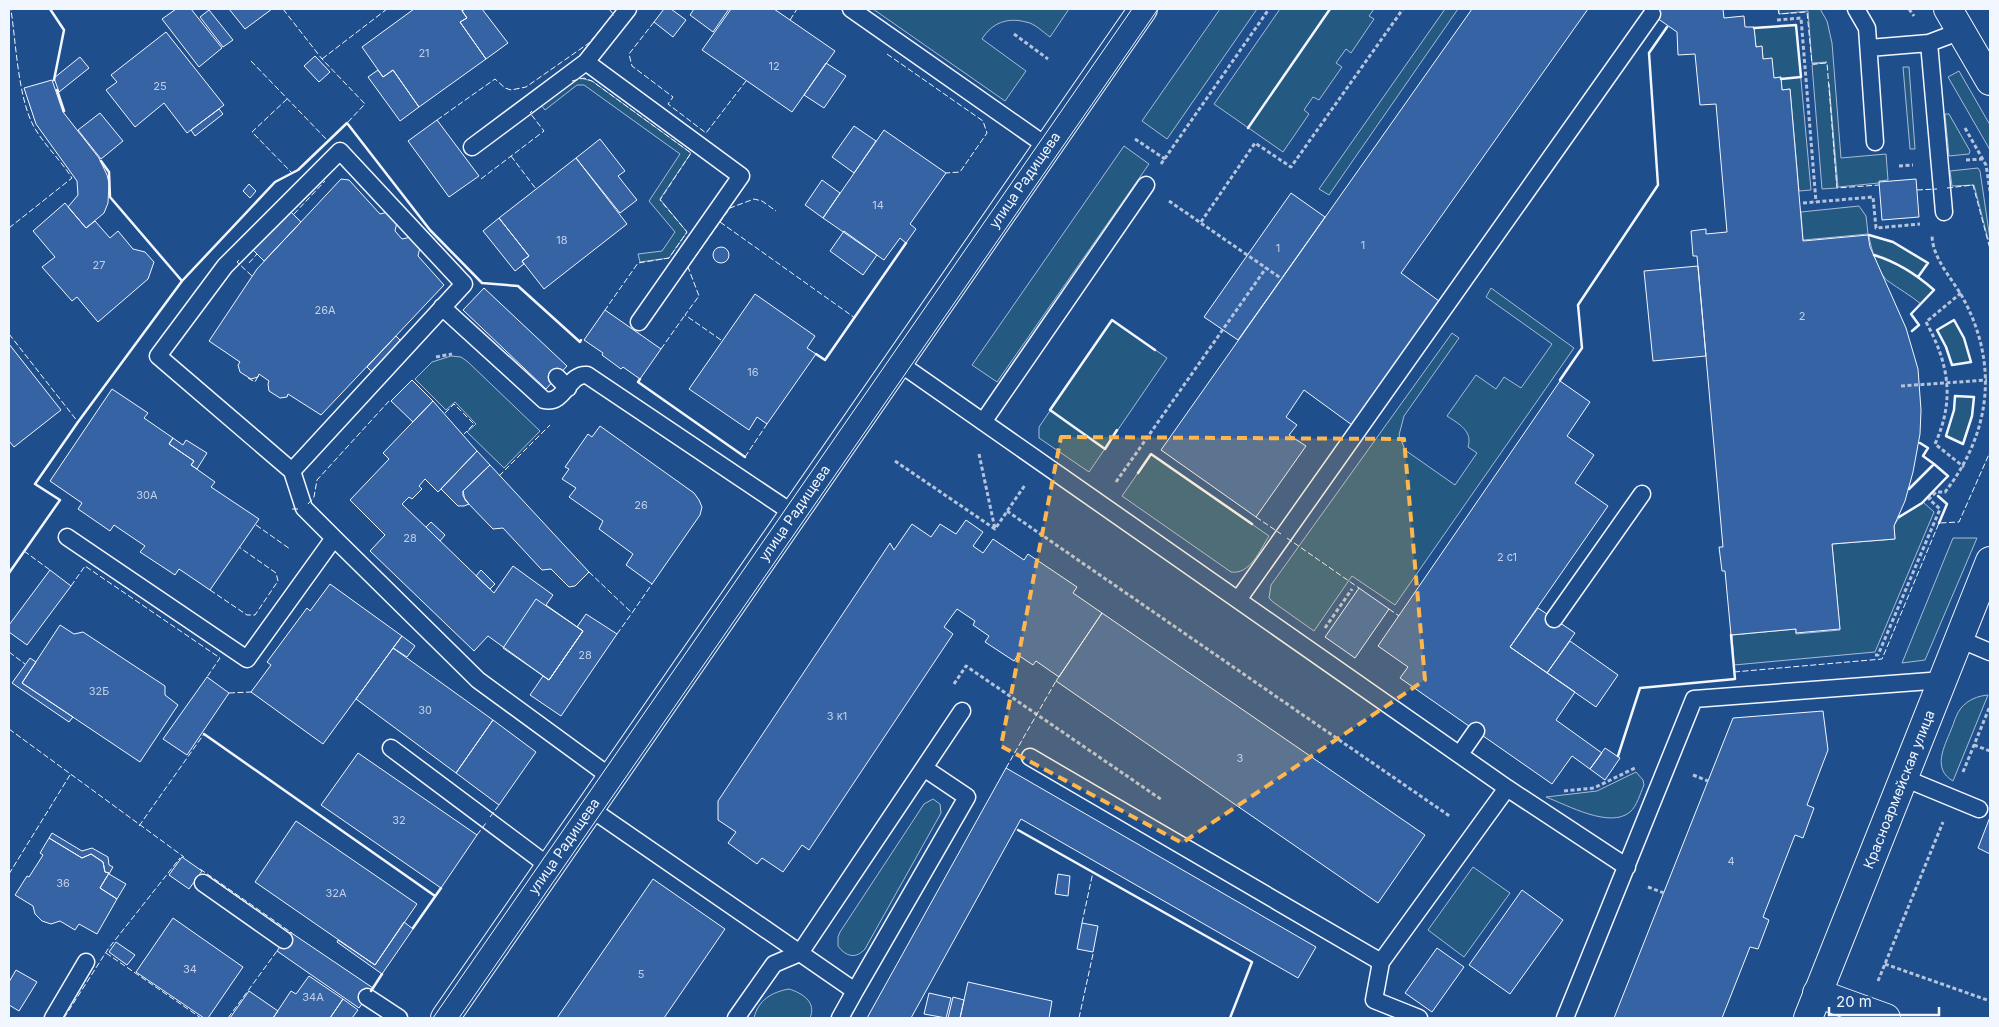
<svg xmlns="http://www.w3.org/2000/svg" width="1999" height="1027" viewBox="0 0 1999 1027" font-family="Inter,sans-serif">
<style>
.green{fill:#245a82;stroke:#a8bbd7}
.building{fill:#3563a3;stroke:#f2f6ff}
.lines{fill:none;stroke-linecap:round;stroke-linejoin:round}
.lane-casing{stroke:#f2f6ff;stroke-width:19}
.street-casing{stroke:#f2f6ff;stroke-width:30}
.secondary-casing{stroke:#f2f6ff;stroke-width:30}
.path{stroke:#b3c4dc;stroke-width:3;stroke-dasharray:4 2.5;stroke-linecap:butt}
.lane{stroke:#1f4e8c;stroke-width:16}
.street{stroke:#1f4e8c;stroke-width:28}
.secondary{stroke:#1f4e8c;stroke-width:28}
.tram{stroke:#f2f6ff;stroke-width:1}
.fence{stroke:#f2f6ff;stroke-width:1;stroke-dasharray:6 2.5;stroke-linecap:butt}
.wall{stroke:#f2f6ff;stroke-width:2.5}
.marked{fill:#ffb74d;fill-opacity:0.2;stroke:#ffb74d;stroke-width:4;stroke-dasharray:10 6;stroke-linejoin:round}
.labels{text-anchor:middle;stroke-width:4;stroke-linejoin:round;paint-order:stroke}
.number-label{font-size:11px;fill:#c3d1e8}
.street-label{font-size:14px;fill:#f2f6ff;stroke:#1f4e8c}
</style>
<rect width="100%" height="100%" fill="#1f4e8c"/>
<path class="green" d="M873 9H1069L1050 37C1043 32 1034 23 1026 22 1007 17 992 23 982 39L1026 71 1005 101Z
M1220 9H1257L1167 139 1142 121Z
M1280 9H1374L1369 16 1374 19 1351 53 1346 49 1336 63 1342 67 1319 100 1313 97 1304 110 1309 114 1283 152 1214 104Z
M1445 9H1458L1329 195 1319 189Z
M1779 9H1820L1827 21 1832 43 1841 158 1886 154 1888 180 1879 181V183L1838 187 1829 84 1837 188 1822 189 1812 65 1827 62 1812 63 1808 11 1779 14Z
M1796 25 1811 190 1799 191 1790 89 1782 90 1781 77 1774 78 1763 59 1762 47H1756L1754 28Z
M1903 67H1909L1915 149H1910Z
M1959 71 1990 125V150L1948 77Z
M580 78 592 81 691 153 660 199 687 232 669 258 640 262 638 254 662 251 675 232 649 201 680 154 584 85H577L545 110 541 105 575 80Z
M1945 114H1949L1970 151 1969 154 1949 156Z
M1124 146 1149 164 997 382 972 365Z
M1978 168 1980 171 1990 239H1988L1974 185 1952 186 1950 171Z
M1859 206 1866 216 1868 234 1803 240 1801 212Z
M1869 235 1893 242 1928 263 1918 277 1934 290 1921 304C1910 295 1899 289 1888 281 1879 275 1870 246 1869 235Z
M1491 288 1574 348 1395 605 1352 576 1314 631 1273 602 1269 598 1271 585 1452 333 1459 338 1404 416 1399 435 1405 450 1455 485 1477 453 1468 447C1473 431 1459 424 1447 416L1476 375 1496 389 1504 377 1521 388 1552 344 1486 297Z
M1112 320 1167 358 1089 472 1039 438V427Z
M1954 320 1964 338 1971 362 1952 365 1946 347 1937 330Z
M451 356 461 357 468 362 540 431 504 468 467 432 476 424 455 402 446 410 415 379 432 362Z
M1955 396 1974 397 1972 416 1963 444 1946 436 1954 410Z
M1151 454 1269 536C1260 550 1250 575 1231 572L1122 496Z
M1923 502 1934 512 1875 652 1734 665 1732 635 1796 629V634L1840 630 1832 544 1895 539 1894 525 1899 518Z
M1953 538H1977L1925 660 1902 663Z
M1988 695 1953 781C1932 769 1944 747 1951 730 1954 723 1956 714 1961 708 1968 700 1977 696 1988 695Z
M1636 772 1643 780 1644 785C1640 794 1637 806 1630 812 1610 829 1567 805 1546 797L1597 791Z
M933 799 940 804 941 813 865 949C856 959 846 957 838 946V937L840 932 924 804Z
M1473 867 1510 893 1464 957 1428 930Z
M789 989C802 993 817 1002 810 1018H754C758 1000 772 992 789 989Z"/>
<path class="building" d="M176 9H191L222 48 199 67 162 19Z
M229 9H272L245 29Z
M414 9H461L467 18 460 22 486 59 419 107 393 70 383 77 362 47Z
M465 9H482L508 43 486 59 460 22 467 18 462 11Z
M664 9H671L686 20 673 37 654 22Z
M694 9H729L713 32 690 15Z
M731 9H774L835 51 792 112 702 50Z
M1472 9H1588L1401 273 1439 301 1352 425 1304 390 1286 417 1297 425 1289 435 1306 446 1256 517 1161 450Z
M1644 9H1723L1724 18 1744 16 1745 27H1754L1756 47 1762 46 1763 59 1772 58 1774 78 1781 77 1782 90 1790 89 1803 241 1868 235 1870 247 1906 328 1918 369 1921 410 1920 434 1913 472 1905 501 1894 526 1895 539 1832 544 1840 629 1796 633V629L1731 635 1725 571H1722L1719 547H1723L1697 256H1693L1691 231 1706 229V234L1727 232 1716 104 1700 105 1695 54 1678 55 1677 32Z
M209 10 233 40 223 47 200 17Z
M166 32 224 105 187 133 164 103 135 127 106 90 117 82 111 75Z
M315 56 330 72 319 82 304 66Z
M80 57 89 68 59 92 54 78Z
M826 63 846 76 824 108 804 95Z
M378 70 383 77 393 70 419 107 400 121 368 77Z
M52 80 63 112 99 158 107 175 109 183 108 203 104 213 86 228 68 207 78 195 77 181 36 124 24 88Z
M219 109 223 114 195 136 191 130Z
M100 113 123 141 101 159 78 130Z
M437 120 479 176 449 197 408 141Z
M854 126 876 141 854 173 832 157Z
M884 130 946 173 910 224 916 229 906 243 900 238 884 260 823 218Z
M600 139 625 171 618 176 637 200 620 213 576 158Z
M576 158 627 224 544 289 522 261 529 256 499 218Z
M341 179 349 180 380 214 388 212 397 222 395 231 402 239 411 237 420 247 418 256 444 285 321 415 288 394 287 397 280 398 269 391 268 384 269 381 259 374 258 377 251 379 240 372 238 365 240 362 209 341 257 269Z
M1916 179 1919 217 1882 220 1879 182Z
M822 180 840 193 823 218 805 205Z
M249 184 256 191 250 198 243 191Z
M1291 193 1325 217 1238 340 1204 317Z
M65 203 86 228 95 221 110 238 118 231 133 249 145 252 154 262 148 279 98 322 77 297 72 301 42 267 55 257 33 231Z
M289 210 301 222 264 261 252 249Z
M499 218 529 256 522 261 524 264 515 271 483 231Z
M844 231 877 255 863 275 830 251Z
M713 255a8 8 0 1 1 16 0a8 8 0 1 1-16 0Z
M1698 266 1706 356 1653 361 1644 271Z
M484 288 567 366 546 389 463 310Z
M755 294 815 336 807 348 816 354 767 424 757 417 749 430 689 389Z
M605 310 661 349 640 379 623 367 621 369 602 355 603 353 584 340Z
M396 336 403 343 374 374 367 367Z
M9 344 61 410 14 447 9 441Z
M412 380 433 401 413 422 391 401Z
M1560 381 1590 402 1567 436 1594 455 1575 483 1608 506 1510 647 1575 692 1556 720 1602 753 1590 769 1572 756 1552 784 1400 678 1408 667 1378 646Z
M112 389 148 413 144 418 173 438 169 444 194 461 191 465 215 482 211 487 259 519 210 590 179 569 175 575 140 552 145 546 114 525 110 531 78 509 82 503 50 481Z
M433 401 477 451 438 492 425 479 419 486 422 489 412 499 409 497 402 504 494 593 513 566 553 595 546 605 583 631 549 680 488 636 474 651 370 551 385 535 350 500 389 459 383 453Z
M600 426 694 493 699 500 702 507 700 515 652 584 626 565 633 554 599 529 603 521 569 497 576 488 562 479 569 469 565 467 588 434 592 437Z
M173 438 183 445 186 440 207 453 197 469 191 465 194 461 169 444Z
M477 451 490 465 463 491V496L469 504 464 506H458L441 489Z
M490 465 589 572 575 586 569 587 551 569 542 570 503 528 493 529 465 500 463 491Z
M966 520 983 532 973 546 983 553 993 539 1024 560 1028 554 1077 587 1073 593 1102 613 1059 677 1036 661 1033 665 1018 655 1014 661 985 642 989 636 973 625 975 621 957 609 944 627 953 634 809 850 802 845 783 872 762 858 757 864 728 843 736 832 718 820V801L890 543 894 550 912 524 931 537 940 524 956 534Z
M431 522 445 535 440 541 426 527Z
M50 570 71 586 27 645 9 632V625Z
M481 570 495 584 490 589 476 576Z
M330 584 402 636 323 744 251 692 271 665 267 662 307 608 310 611Z
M1359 588 1389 609 1355 658 1325 637Z
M536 599 583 631 549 680 503 648Z
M1538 608 1575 633 1547 673 1510 647Z
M1102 613 1425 835 1378 903 1056 681Z
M586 614 617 634 561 716 530 695 543 676 549 680 583 631 577 627Z
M60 625 74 634 83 632 165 686V695L178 705 140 762 22 683Z
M402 636 415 646 407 657 393 648Z
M1570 641 1618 675 1596 707 1547 673Z
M393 648 493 720 456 773 356 699Z
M30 658 36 662 22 683 73 717 69 722 12 683Z
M207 677 229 693 187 755 163 739Z
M1823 711 1828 750 1807 805 1814 808 1803 838 1795 835 1763 917 1769 920 1758 949 1750 947 1722 1018H1614L1733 718Z
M493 720 536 752 499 805 456 773Z
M1605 748 1620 758 1605 780 1590 769Z
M358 753 477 835 441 888 321 805Z
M1006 768 1316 947 1298 978 1021 819 911 1018H867Z
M1990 817V854L1978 848Z
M296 821 417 904 375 965 255 882Z
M52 833 82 851 92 848 108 857 109 865 113 867 109 874 126 884 117 899 100 888 109 873 105 872 103 862 91 854 82 858 49 838Z
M49 838 82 858 91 854 103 862 105 872 109 873 100 888 117 899 97 934 79 924 75 930 60 921 51 924 42 921 35 914 33 906 15 895 27 876 29 877 43 855 40 853Z
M182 857 202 871 189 889 169 875Z
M1058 874 1070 876 1068 896 1055 894Z
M653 879 725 929 664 1018H557Z
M1522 890 1563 920 1510 994 1469 965Z
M173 918 243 967 208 1018H204L136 972Z
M404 922 413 929 382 974 337 942 338 940 375 965Z
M1082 923 1098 926 1093 952 1077 949Z
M290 932 373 988 359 1008 277 951Z
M116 942 135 955 127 965 109 952Z
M1437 948 1464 967 1432 1012 1405 993Z
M16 970 37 982 19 1011 9 1005V982Z
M309 976 343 999 330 1018H273L291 991 296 994Z
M968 982 1052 1001 1049 1018H960Z
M249 991 278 1011 273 1018H230Z
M929 993 951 998 946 1018 924 1014Z
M953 997 964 1000 960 1018H948Z
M343 999 358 1010 352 1018H330Z"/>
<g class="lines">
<g class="lane-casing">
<path id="lane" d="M628 9 586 62 741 176 639 322
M851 9 1048 147
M1856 9 1867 28 1875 142
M1929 43 1944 212
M1869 48 1929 43 1961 31
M472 147 586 62
M442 307 544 400C565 405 568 373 587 375L794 514
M899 363 1507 788 1627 867
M557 377 568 388
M983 422 1146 185
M292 471 158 356 225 266 340 151 464 284 292 471 304 508 334 538
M67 537 247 659 334 538 478 680 612 778
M1238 600 1652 14
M1554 619 1642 494
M1959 639 1990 652
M391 748 550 867
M1460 754 1476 731
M1030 757 1381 962 1374 1000 1419 1018
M1904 778 1979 809
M591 809 800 953 962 711
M203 883 284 940
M1381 962 1507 788
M855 991 967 797 924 768
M367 997 399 1018
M53 1018 86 962
M736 1018 774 964 800 953 855 991 840 1018
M1565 1018 1694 699 1943 680"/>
</g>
<g class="street-casing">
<path id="street" d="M1817 993 1886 1018"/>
</g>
<g class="secondary-casing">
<g id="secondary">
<path d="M1948 9 1990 81"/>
<path id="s1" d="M445 1018 1143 9"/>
<path id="s2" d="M1808 1018 1990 561"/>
</g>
</g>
<path class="path" d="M1909 9 1914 16
M1777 20 1801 18 1816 202
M1014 34 1048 59
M1965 128 1986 165 1990 191
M1135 139 1165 159
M1966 160 1983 159
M1161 164 1269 9
M1899 166 1913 165
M1169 201 1282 279
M1803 203 1873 197 1876 228 1920 224
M1201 222 1255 143 1291 167 1403 9
M1961 293 1926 322C1949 364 1955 400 1935 444L1964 467
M436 357 452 354
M1901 386 1987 380
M979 454 995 529
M895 461 995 529 1025 485
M1116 482 1266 268
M1007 511 1451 817
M1325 628 1352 589
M1875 655H1878L1940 509 1929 499 1936 492H1945C1990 434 1999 366 1964 300 1953 279 1933 260 1932 236
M954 684 966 666 1162 800
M1974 745 1990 751
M1963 772 1990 706
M1693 775 1708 781
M1564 791 1594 788 1635 768
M1648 887 1664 893
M1885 964 1990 1001
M1878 981 1943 822"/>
<use href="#lane" class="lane"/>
<use href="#street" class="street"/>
<use href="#secondary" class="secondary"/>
<path class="tram" d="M433 1018 1132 9
M459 1018 1158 9"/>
<path class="fence" d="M283 9 322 59 365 104 347 123
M609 9 614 15 613 16
M1778 9 1779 14 1807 12 1812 64 1827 63 1837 188 1879 185
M790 20 797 9
M654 22 629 54 632 66 673 97 668 104 706 133 746 81
M887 54 983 121 987 133 960 172 946 173
M322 59 387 9
M251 61 328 141
M572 81 584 78 592 81 691 153 660 200 687 232 669 258 638 263 605 310
M287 99 252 132 292 173
M437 120 495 79 505 88 511 90 526 87 589 43 603 27
M511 156 536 189
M481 179 544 131 530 113 532 111
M1947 188 1973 185 1990 249
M1917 190 1937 189
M294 214 325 181
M720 222 855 318
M9 228 72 178C60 159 43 144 33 125 18 96 16 43 11 10
M239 260 237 262 252 276
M249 263 257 254
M9 334 78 422
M721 340 685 315 699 296 688 267 730 208 754 199 762 201 776 211
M661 349 685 315
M248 378 255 382 258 376
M445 413 454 404 474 424 464 434
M745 457 767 424
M499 476 550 425
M308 504 314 497 317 480 390 400
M292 509H300
M1256 517 1281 534
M256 525 290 549
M1287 538 1359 588
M24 551 50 570
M589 572 632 613 652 584
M71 586 85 566 220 658 207 677
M210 590 247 615H255L278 581 276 573 239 547
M1389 609 1399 616
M617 634 632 613
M9 652 25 664
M1734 672 1882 659 1939 523 1959 522 1990 452
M229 693 251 692
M9 729 184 857
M1006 768 1056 681
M490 817 499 805
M139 826 204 734
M477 835 486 823
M200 869 292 933
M9 874 70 775
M1082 923 1093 872
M106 953 201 1018
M64 1018 108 949 180 858
M228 1018 277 951 279 952
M1079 1018 1093 954"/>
<path class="wall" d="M50 9 64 30 54 80
M1754 28 1796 25 1801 77 1781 79
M57 90 64 111
M1248 128 1330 9
M101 161 109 172 110 197 182 281
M1869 235 1893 242 1928 263 1918 277
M1874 255C1897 262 1916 274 1934 290L1911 314 1919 325 1912 331
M1954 320 1964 338 1971 362 1952 365 1946 347 1937 330Z
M816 354 825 360 906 243
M640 379 638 382 745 457
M1560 380 1582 348 1578 305 1658 185 1649 53 1667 27
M1955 396 1974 397 1972 416 1963 444 1946 436 1954 410Z
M1117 430 1105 449 1050 410 1112 320 1155 350
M1138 473 1151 454 1252 524
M1909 489 1934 464 1923 456 1928 448 1920 443
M1938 496 1947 504 1939 523
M1899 517 1922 503 1946 478 1948 476 1934 464
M9 573 60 500 35 484 78 422 182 281 275 182 298 170 347 123 430 230 482 283 518 286 580 342 581 340
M204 734 435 896
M1618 756 1640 688 1735 679 1731 635
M1018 830 1252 962 1230 1018
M413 928 441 888
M371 991 382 974"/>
</g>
<path class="marked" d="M1061 437 1404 439 1425 680 1182 843 1001 746Z"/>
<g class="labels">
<g class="number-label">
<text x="424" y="57">21</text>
<text x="774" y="70">12</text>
<text x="160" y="90">25</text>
<text x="878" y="209">14</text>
<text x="562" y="244">18</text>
<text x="1363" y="249">1</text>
<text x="1278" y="252">1</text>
<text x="99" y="269">27</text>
<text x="325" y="314">26А</text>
<text x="1802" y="320">2</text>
<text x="753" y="376">16</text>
<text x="147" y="499">30А</text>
<text x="641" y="509">26</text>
<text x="410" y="542">28</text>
<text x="1507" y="561">2 с1</text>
<text x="585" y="659">28</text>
<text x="99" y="695">32Б</text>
<text x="425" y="714">30</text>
<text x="837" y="720">3 к1</text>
<text x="1240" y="762">3</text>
<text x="399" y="824">32</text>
<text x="1731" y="865">4</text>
<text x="63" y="887">36</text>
<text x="336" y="897">32А</text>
<text x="190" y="973">34</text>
<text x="641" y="978">5</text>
<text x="313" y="1001">34А</text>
</g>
<g class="street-label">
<text dy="5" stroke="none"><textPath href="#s1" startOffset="1019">улица Радищева</textPath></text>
<text dy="5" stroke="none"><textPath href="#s1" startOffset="614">улица Радищева</textPath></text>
<text dy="5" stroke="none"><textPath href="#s2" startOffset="246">Красноармейская улица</textPath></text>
<text dy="5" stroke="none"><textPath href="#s1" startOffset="209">улица Радищева</textPath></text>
</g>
</g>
<rect width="1999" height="1027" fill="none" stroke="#f2f6ff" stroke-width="20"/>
<path d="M1829 1007v8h110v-8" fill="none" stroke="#f2f6ff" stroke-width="2.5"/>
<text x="1836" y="1007" font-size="15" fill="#f2f6ff" stroke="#1f4e8c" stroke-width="4" paint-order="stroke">20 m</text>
</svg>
